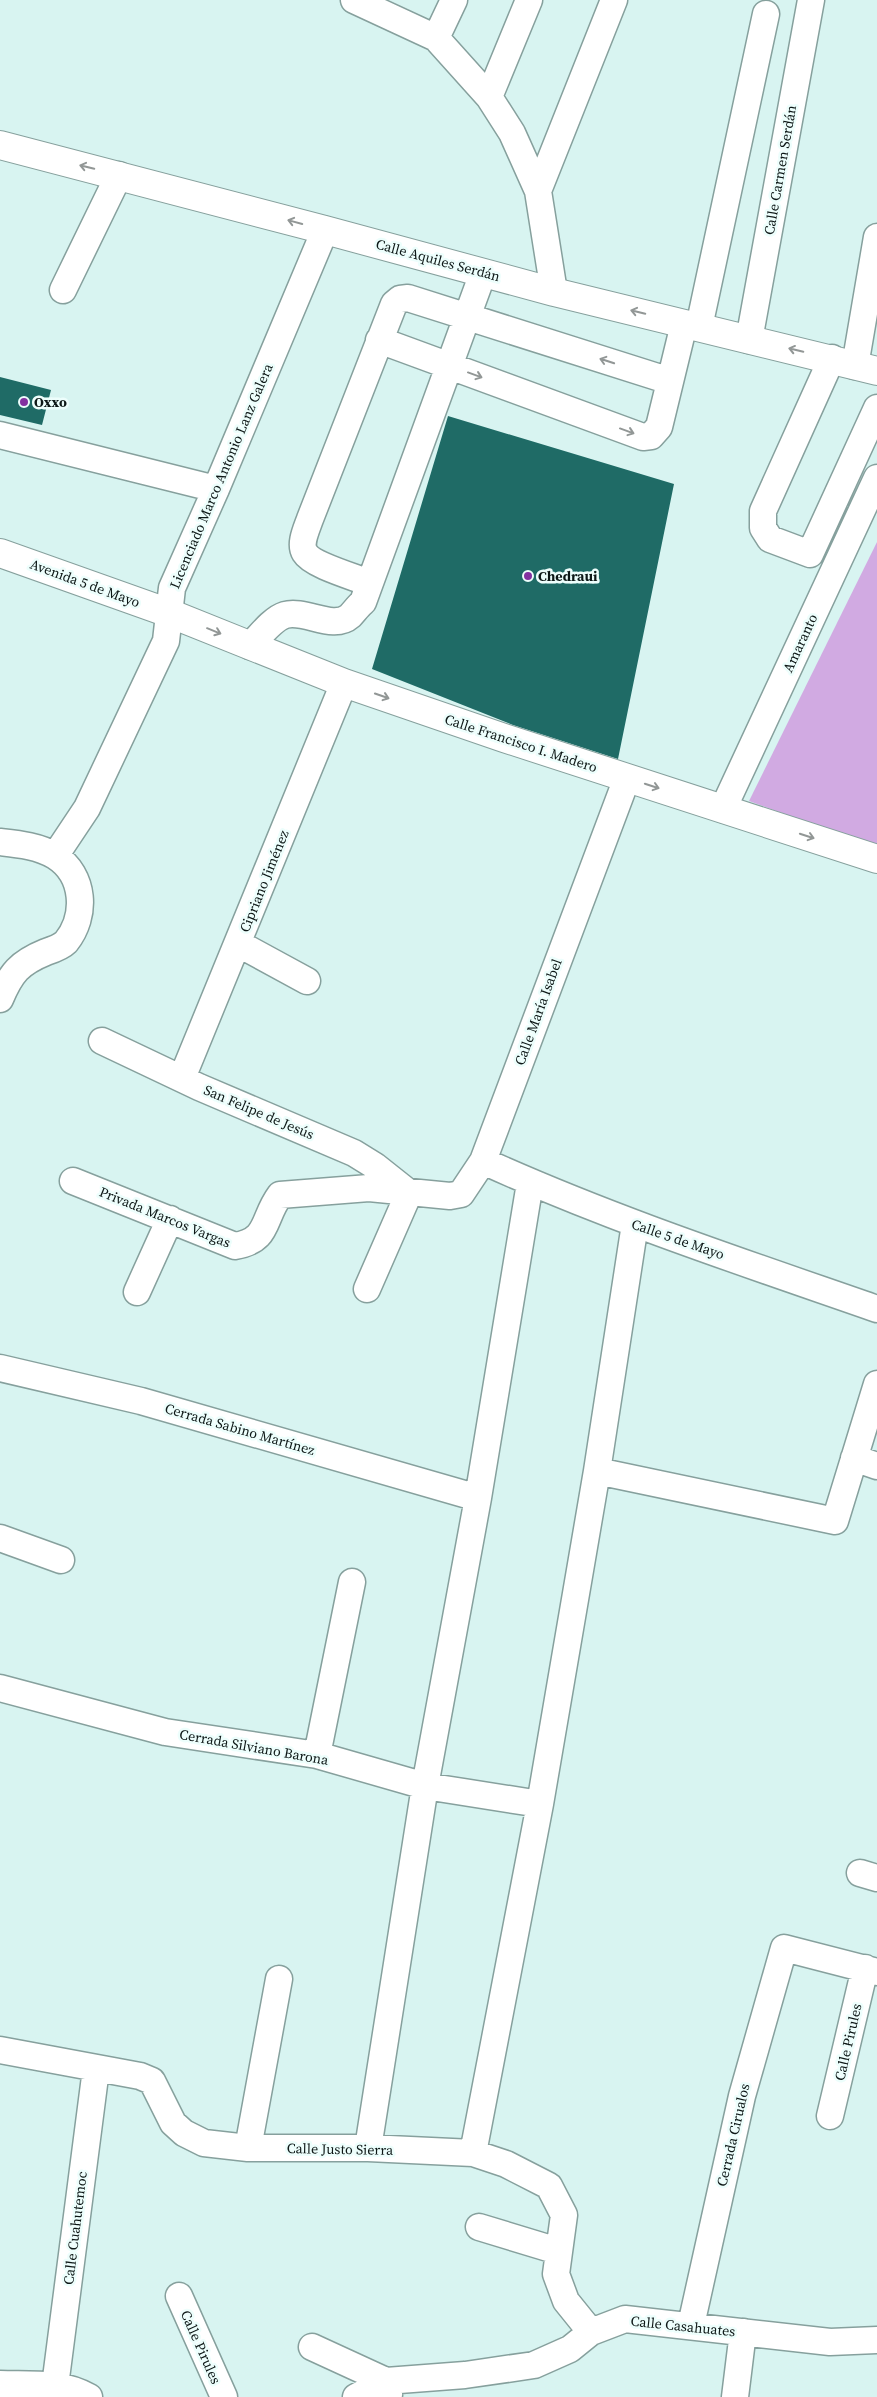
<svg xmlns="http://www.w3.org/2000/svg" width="877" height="2397" viewBox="0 0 877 2397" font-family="'Source Serif 4',serif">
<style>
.green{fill:#d1aae2}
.building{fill:#1f6b66}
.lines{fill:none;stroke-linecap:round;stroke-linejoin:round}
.minor-casing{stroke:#86a09d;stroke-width:29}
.major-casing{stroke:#86a09d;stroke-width:30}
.minor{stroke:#fff;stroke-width:26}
.major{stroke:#fff;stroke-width:28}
.oneway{stroke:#929796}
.poi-dot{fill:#8331a0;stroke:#edfefc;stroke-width:2}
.labels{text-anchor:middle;stroke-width:5;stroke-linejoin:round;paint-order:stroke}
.street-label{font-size:14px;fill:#0d1716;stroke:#edfefc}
.poi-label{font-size:14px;font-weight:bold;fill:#0d1716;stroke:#edfefc;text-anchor:start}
</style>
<rect width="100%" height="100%" fill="#d8f4f1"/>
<path class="green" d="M877 542V848L749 801Z"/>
<path class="building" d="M0 377 51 390 42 425 0 415Z
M448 416 674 484 618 759 513 725 372 669Z"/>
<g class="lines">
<g class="minor-casing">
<path id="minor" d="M354 0 436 38 489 97 512 133 538 191 554 292
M436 38 454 0
M489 97 529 0
M538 191 614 0
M63 290 119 175
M699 327 766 14
M379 340 643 437 651 436 659 427 684 324
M749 340 811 0
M832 358 763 511V528L770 539 810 554 877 408
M855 366 877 237
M0 435 216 489
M369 583C355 577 312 565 305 553 299 544 307 528 310 519L394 304 400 299 408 298 670 381
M250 646C259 637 272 619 285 615 305 609 333 631 350 616 354 612 358 606 363 602L483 273
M723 809 877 478
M0 842C18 844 39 846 55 856 85 875 87 916 66 942 61 947 52 950 46 952 19 963 11 973 0 999
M55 856 87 808 166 641 172 588 216 489 325 230
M239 944 307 981
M102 1041 199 1087 354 1153 375 1166 409 1193
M182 1078 344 683
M483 1161C611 1219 745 1263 877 1309
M73 1181 235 1246C270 1240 262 1219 280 1195L369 1188 450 1196 461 1194 483 1161 627 778
M367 1289 409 1193
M137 1292 170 1219
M0 1368 141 1401 478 1498
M854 1458 877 1466
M597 1471 835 1521 877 1384
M0 1538 61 1560
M0 1688 165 1732 317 1755 425 1786 540 1804
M317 1755 352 1582
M860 1873 877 1878
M0 2050 140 2076 152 2081 173 2123 184 2133 204 2143 248 2148H368L473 2153 506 2164 549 2186 564 2215 556 2274 566 2301 591 2332
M830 2116 865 1968
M248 2148 279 1979
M368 2148 425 1786 478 1498 530 1183
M473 2153 540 1804 597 1471 635 1224
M479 2227 558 2251
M179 2296 224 2397
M691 2325 742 2096 784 1948 877 1972
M312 2347 386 2381 389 2394
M0 2384C30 2385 62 2381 89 2397
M55 2386 96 2069
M356 2397 386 2381 465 2375 534 2365 570 2349 591 2332 625 2319 830 2342 877 2340
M735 2397 743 2332"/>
</g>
<g class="major-casing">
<path id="major" d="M0 145 325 230 554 292 877 371
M0 553 169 613 344 683 504 738 877 859"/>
</g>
<use href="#minor" class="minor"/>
<use href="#major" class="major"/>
</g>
<defs><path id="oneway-shaft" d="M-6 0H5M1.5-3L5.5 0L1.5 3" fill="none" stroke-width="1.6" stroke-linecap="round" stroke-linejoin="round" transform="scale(1.25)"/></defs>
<g class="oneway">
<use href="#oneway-shaft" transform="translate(87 167) rotate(-166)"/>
<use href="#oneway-shaft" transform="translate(295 222) rotate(-165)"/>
<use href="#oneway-shaft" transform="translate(638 312) rotate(-166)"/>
<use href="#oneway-shaft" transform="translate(796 350) rotate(-167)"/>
<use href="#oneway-shaft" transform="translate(607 361) rotate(-162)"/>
<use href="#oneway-shaft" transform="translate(475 375) rotate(20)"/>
<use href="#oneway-shaft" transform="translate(627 431) rotate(20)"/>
<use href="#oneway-shaft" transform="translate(214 631) rotate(22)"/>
<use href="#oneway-shaft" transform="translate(382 696) rotate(19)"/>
<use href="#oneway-shaft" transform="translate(652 786) rotate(18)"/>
<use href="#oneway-shaft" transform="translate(807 836) rotate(18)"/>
</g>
<g class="poi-dot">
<circle cx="24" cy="402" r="5"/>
<circle cx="528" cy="576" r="5"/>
</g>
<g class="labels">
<g class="street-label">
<text transform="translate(780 170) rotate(-80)" y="5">Calle Carmen Serdán</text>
<text transform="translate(438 260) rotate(15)" y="5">Calle Aquiles Serdán</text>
<text transform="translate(221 476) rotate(-67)" y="5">Licenciado Marco Antonio Lanz Galera</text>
<text transform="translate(85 583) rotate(20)" y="5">Avenida 5 de Mayo</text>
<text transform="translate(800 643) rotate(-65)" y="5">Amaranto</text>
<text transform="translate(521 743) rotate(18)" y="5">Calle Francisco I. Madero</text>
<text transform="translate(264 881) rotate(-68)" y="5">Cipriano Jiménez</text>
<text transform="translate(538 1012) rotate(-70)" y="5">Calle María Isabel</text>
<text transform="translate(259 1112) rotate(23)" y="5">San Felipe de Jesús</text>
<text transform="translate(165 1217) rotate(22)" y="5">Privada Marcos Vargas</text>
<text transform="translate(678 1239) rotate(19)" y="5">Calle 5 de Mayo</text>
<text transform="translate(240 1429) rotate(16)" y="5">Cerrada Sabino Martínez</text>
<text transform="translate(254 1747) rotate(10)" y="5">Cerrada Silviano Barona</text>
<text transform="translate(848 2042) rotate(-77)" y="5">Calle Pirules</text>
<text transform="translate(733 2135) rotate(-77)" y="5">Cerrada Cirualos</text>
<text transform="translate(340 2149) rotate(1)" y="5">Calle Justo Sierra</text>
<text transform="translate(75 2228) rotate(-83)" y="5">Calle Cuahutemoc</text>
<text transform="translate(683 2326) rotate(6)" y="5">Calle Casahuates</text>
<text transform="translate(201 2347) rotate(66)" y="5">Calle Pirules</text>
</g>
<g class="poi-label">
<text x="34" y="407">Oxxo</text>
<text x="538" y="581">Chedraui</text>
</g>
</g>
</svg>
